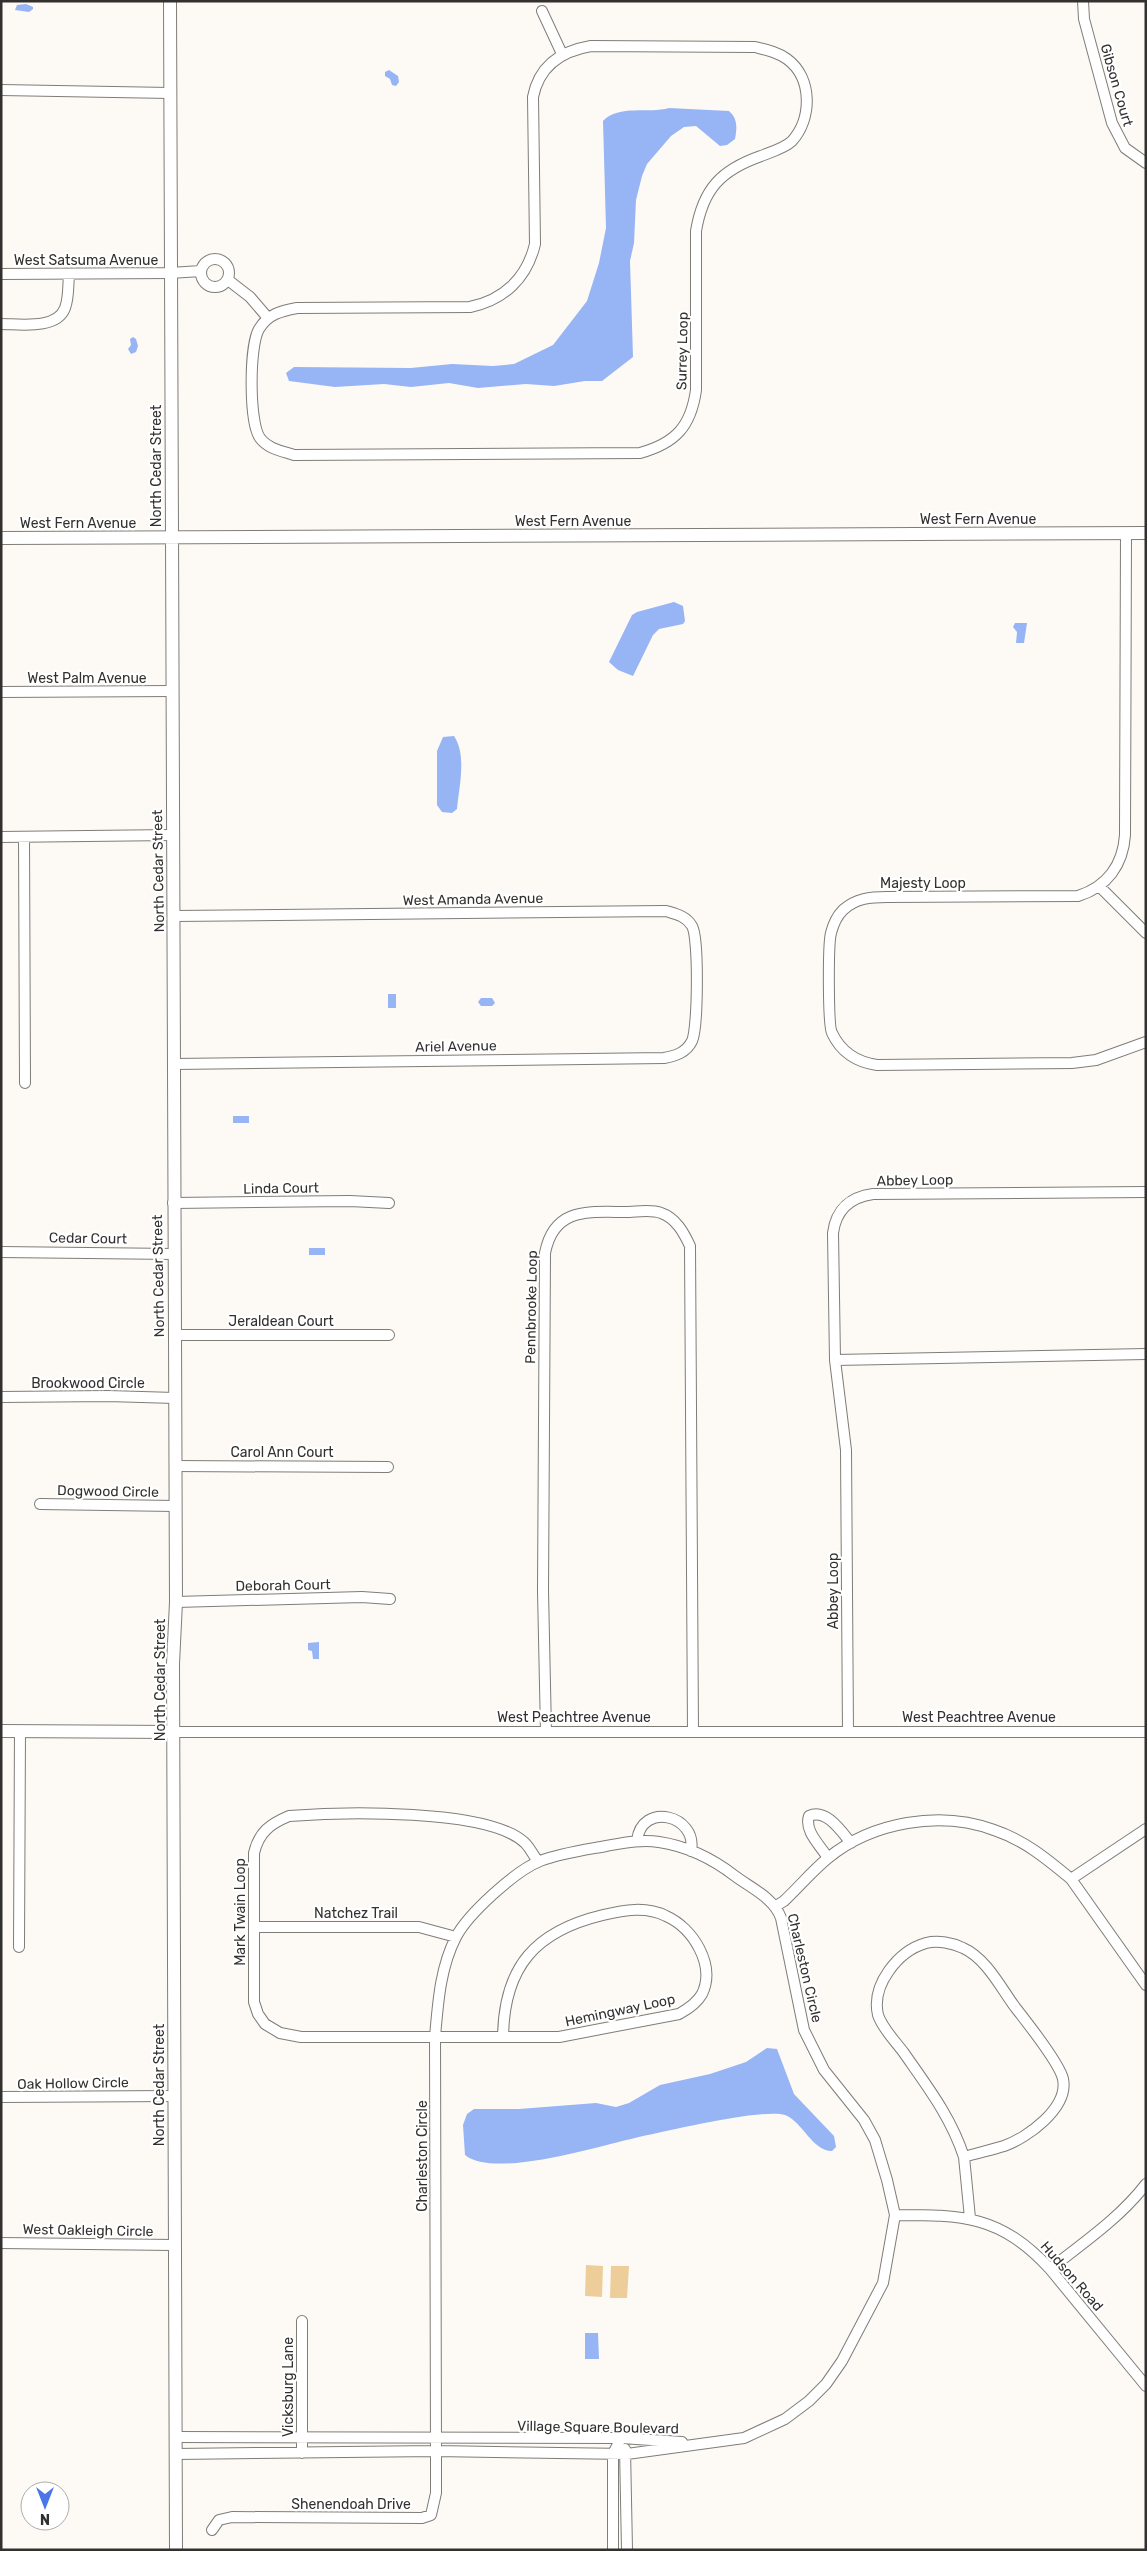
<svg xmlns="http://www.w3.org/2000/svg" width="1147" height="2551" viewBox="0 0 1147 2551" font-family="Rubik,sans-serif">
<style>
.green{fill:#edcd99}
.water{fill:#97b4f4}
.lines{fill:none;stroke-linecap:round;stroke-linejoin:round}
.minor-casing{stroke:#7f7d78;stroke-width:12}
.tertiary-casing{stroke:#7f7d78;stroke-width:14}
.minor{stroke:#fff;stroke-width:10}
.tertiary{stroke:#fff;stroke-width:12}
.labels{text-anchor:middle;stroke-width:4.5;stroke-linejoin:round;paint-order:stroke}
.street-label{font-size:14px;fill:#32312f;stroke:#fff}
</style>
<rect width="100%" height="100%" fill="#fdfaf5"/>
<path class="green" d="M586 2265 603 2266 602 2297 585 2296Z
M611 2266H629L627 2298H610Z"/>
<path class="water" d="M26 4 33 7V9L29 12 15 10 17 5Z
M389 70 398 76 399 82 396 86 392 85 390 79 385 76V72Z
M669 108 729 111C738 119 737 128 735 139L727 145 720 146 696 126 684 127 671 136 647 164 642 176 636 200 634 243 630 261 633 357 602 381H585L554 386 526 384 478 388 449 383 411 387 384 384 335 387 289 381 286 373 294 367 411 368 452 364 493 366 514 364 553 345 587 301 599 263 606 228 603 121C619 104 649 114 669 108Z
M133 337 136 339 138 346 136 352 131 354 128 349 131 345 130 339Z
M674 602 683 606 685 621 683 624 659 629 653 635 633 676 618 670 609 662 632 615 637 612Z
M1015 623H1027L1024 643H1016L1017 632 1013 627Z
M454 736C467 755 459 787 457 809L452 813 442 812 437 805V751L443 737Z
M388 994H396V1008H388Z
M481 998H492L495 1003 492 1006H481L478 1002Z
M233 1116H249V1123H233Z
M309 1248H325V1255H309Z
M319 1642V1659H313L312 1651 308 1650V1643Z
M767 2048 777 2049 794 2094 834 2136 836 2147 832 2151C812 2151 803 2122 785 2115 763 2108 663 2132 635 2138 599 2146 495 2179 465 2155L463 2125 467 2114 474 2109H519L596 2103 616 2107 629 2103 660 2085 710 2074 746 2062Z
M585 2333H598L599 2359H585Z"/>
<g class="lines">
<g class="minor-casing">
<path id="minor" d="M1083 1 1084 19 1112 123 1125 148 1146 163
M542 11 562 54
M591 46 755 47C767 50 777 52 787 59 813 78 812 119 792 141 785 148 771 152 761 156 721 170 703 189 696 231V390C691 426 676 443 640 453L294 455C282 451 268 449 260 438 249 423 249 346 259 329 268 314 281 311 297 308L470 307C504 300 527 278 535 244L533 97C539 66 561 51 591 46Z
M1 90 170 93
M201 273a14 14 0 1 1 28 0a14 14 0 1 1-28 0Z
M1 274 170 273 201 271
M228 280 250 297 268 318
M1 324C19 324 57 330 65 308 69 298 68 285 69 274
M1126 533 1125 835C1123 865 1107 887 1078 896L887 897C871 897 856 898 843 910 837 916 833 925 831 933 828 944 828 1026 832 1033 841 1052 856 1062 877 1065L1072 1063 1096 1060 1146 1042
M1 692 172 691
M1 837 173 835
M24 837 25 1083
M1100 887 1146 933
M174 916 666 911C676 914 686 916 692 926 699 938 698 1028 692 1041 686 1053 675 1056 664 1058L174 1064
M173 1203 350 1201 389 1203
M1 1252 174 1254
M174 1335H389
M835 1360 1146 1354
M1 1397 108 1396 175 1398
M175 1466 388 1467
M40 1504 175 1506
M176 1602 362 1597 390 1599
M174 1732H1146
M546 1732 543 1591 545 1253C554 1207 588 1212 626 1212 636 1212 651 1209 661 1213 676 1218 684 1233 690 1246L693 1732
M848 1732 846 1450 835 1360 833 1233C836 1209 851 1197 873 1194L1146 1192
M1146 1829 1071 1879 1146 1985
M637 1841C641 1801 698 1815 691 1851
M828 1858C820 1845 804 1831 809 1816 826 1808 841 1831 851 1843
M776 1906 784 1901C799 1887 812 1871 828 1858 872 1822 940 1810 994 1830 1024 1840 1047 1859 1071 1879
M255 1927H419L456 1937
M19 1947 20 1731
M503 2037C504 1966 536 1931 603 1915 624 1910 646 1906 666 1916 693 1928 716 1965 702 1994 697 2003 688 2009 679 2014L559 2037H301L280 2033 265 2024 258 2014 254 2002V1853C259 1832 270 1824 289 1816 340 1812 489 1808 525 1843 530 1848 534 1856 538 1862
M1 2097 174 2096
M964 2157C951 2117 927 2086 904 2053 896 2042 882 2028 878 2015 871 1985 898 1951 926 1943 938 1940 953 1943 963 1948 986 1958 1001 1988 1015 2007 1026 2021 1060 2064 1063 2079 1069 2108 1027 2138 1004 2146 991 2150 977 2153 964 2157L970 2218
M895 2215C963 2215 1000 2215 1050 2269L1146 2386
M1 2243 174 2245
M1050 2269C1083 2243 1120 2218 1146 2184
M302 2321V2453
M175 2437 621 2438 682 2442
M625 2449 627 2550
M175 2454 436 2451 627 2454 744 2438 785 2419 809 2401 826 2384 842 2361 883 2283 895 2215 887 2180 875 2140 864 2120 824 2070 804 2030 781 1918C774 1898 751 1888 735 1876 713 1859 686 1846 659 1842 642 1839 623 1843 606 1846 584 1850 561 1853 540 1861 515 1871 468 1914 456 1937 440 1968 438 2003 435 2037L436 2451V2493L431 2515 422 2518 232 2517 219 2520 212 2530
M613 2550V2454L621 2438"/>
</g>
<g class="tertiary-casing">
<path id="tertiary" d="M170 1 176 1602 173 1664 176 2550
M1 538 1146 533
M1 1731 174 1732"/>
</g>
<use href="#minor" class="minor"/>
<use href="#tertiary" class="tertiary"/>
</g>
<g class="labels">
<g class="street-label">
<text transform="translate(1117 85) rotate(74)" y="5">Gibson Court</text>
<text x="86" y="265">West Satsuma Avenue</text>
<text transform="translate(682 351) rotate(-89)" y="5">Surrey Loop</text>
<text transform="translate(156 466) rotate(-90)" y="5">North Cedar Street</text>
<text x="978" y="524">West Fern Avenue</text>
<text x="573" y="526">West Fern Avenue</text>
<text x="78" y="528">West Fern Avenue</text>
<text x="87" y="683">West Palm Avenue</text>
<text transform="translate(158 871) rotate(-91)" y="5">North Cedar Street</text>
<text x="923" y="888">Majesty Loop</text>
<text transform="translate(473 899) rotate(-1)" y="5">West Amanda Avenue</text>
<text transform="translate(456 1046) rotate(-1)" y="5">Ariel Avenue</text>
<text transform="translate(915 1180) rotate(-1)" y="5">Abbey Loop</text>
<text transform="translate(281 1188) rotate(-1)" y="5">Linda Court</text>
<text transform="translate(88 1238) rotate(1)" y="5">Cedar Court</text>
<text transform="translate(158 1276) rotate(-91)" y="5">North Cedar Street</text>
<text transform="translate(531 1307) rotate(-89)" y="5">Pennbrooke Loop</text>
<text x="281" y="1326">Jeraldean Court</text>
<text x="88" y="1388">Brookwood Circle</text>
<text x="282" y="1457">Carol Ann Court</text>
<text transform="translate(108 1491) rotate(1)" y="5">Dogwood Circle</text>
<text transform="translate(283 1585) rotate(-1)" y="5">Deborah Court</text>
<text transform="translate(833 1591) rotate(-90)" y="5">Abbey Loop</text>
<text transform="translate(160 1680) rotate(-90)" y="5">North Cedar Street</text>
<text x="574" y="1722">West Peachtree Avenue</text>
<text x="979" y="1722">West Peachtree Avenue</text>
<text transform="translate(240 1912) rotate(-90)" y="5">Mark Twain Loop</text>
<text x="356" y="1918">Natchez Trail</text>
<text transform="translate(805 1968) rotate(77)" y="5">Charleston Circle</text>
<text transform="translate(620 2010) rotate(-12)" y="5">Hemingway Loop</text>
<text transform="translate(73 2083) rotate(-1)" y="5">Oak Hollow Circle</text>
<text transform="translate(159 2085) rotate(-90)" y="5">North Cedar Street</text>
<text transform="translate(422 2156) rotate(-90)" y="5">Charleston Circle</text>
<text transform="translate(88 2230) rotate(1)" y="5">West Oakleigh Circle</text>
<text transform="translate(1072 2276) rotate(49)" y="5">Hudson Road</text>
<text transform="translate(288 2387) rotate(-90)" y="5">Vicksburg Lane</text>
<text transform="translate(598 2427) rotate(1)" y="5">Village Square Boulevard</text>
<text x="351" y="2509">Shenendoah Drive</text>
</g>
</g>
<rect width="1147" height="2551" fill="none" stroke="#32312f" stroke-width="5"/>
<g transform="translate(45 2506) rotate(180)"><circle r="24" fill="#ffffff" stroke="#adadac"/>
<path d="M0-4L9 19L0 12L-9 19Z" fill="#4a76e9"/>
<text y="-8" font-size="14" font-weight="bold" text-anchor="middle" fill="#32312f">N</text>
</g>
</svg>
